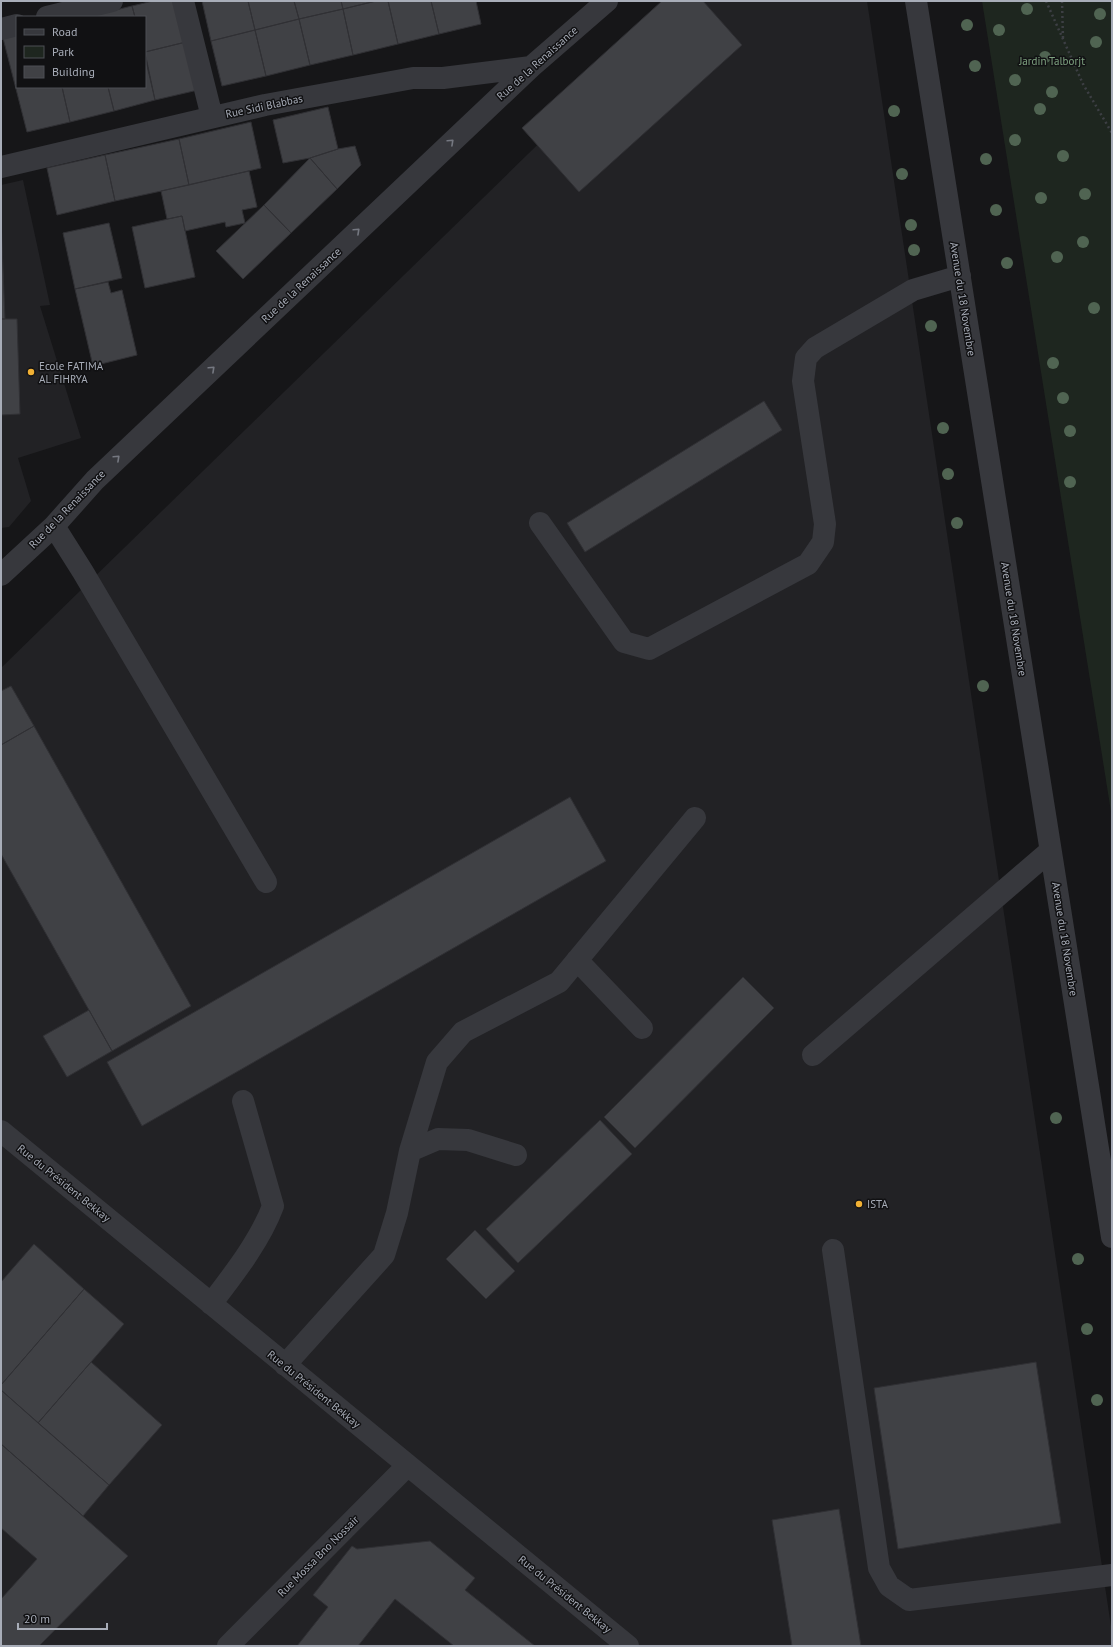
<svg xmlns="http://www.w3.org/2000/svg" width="1113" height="1647" viewBox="0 0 1113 1647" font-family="'PT Sans',sans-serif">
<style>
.built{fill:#222225}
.green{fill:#1e261f}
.building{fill:#404145;stroke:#303034}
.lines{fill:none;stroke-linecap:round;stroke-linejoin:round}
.path{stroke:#3d3f44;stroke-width:2.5;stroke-dasharray:2 3;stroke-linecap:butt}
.minor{stroke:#37383d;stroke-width:22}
.tree{fill:#506452}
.oneway{stroke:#757881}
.poi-dot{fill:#f2b134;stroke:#111113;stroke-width:1.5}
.labels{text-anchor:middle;stroke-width:3;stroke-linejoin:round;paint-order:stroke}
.park-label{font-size:11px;fill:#7fa381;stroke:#111113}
.street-label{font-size:11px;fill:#a8adb8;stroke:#111113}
.poi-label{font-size:11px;fill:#a8adb8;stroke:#111113;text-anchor:start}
</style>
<rect width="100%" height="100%" fill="#161618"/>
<path class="built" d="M685 1H867L1112 1633V1646H1V668Z
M23 180 50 305 40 306 81 438 18 458 31 501 9 527 1 528V185Z"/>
<path class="green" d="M982 1H1112V818Z"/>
<path class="building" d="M153 1H176L186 42 145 52V17H135L132 6Z
M202 1H248L255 30 211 41Z
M248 1H294L299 19 255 30Z
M294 1H341L343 9 299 19Z
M341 1H376L343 9Z
M376 1H388L398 44 353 55 343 9Z
M388 1H431L439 34 398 44Z
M431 1H476L481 24 439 34Z
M662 1H703L742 45 579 192 522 128Z
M132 6 135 17H91V16Z
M343 9 353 55 310 65 299 19Z
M299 19 310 65 266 76 255 30Z
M255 30 266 76 222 86 211 41Z
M17 35V84L15 85 3 38Z
M186 42 198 90 155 100 145 52Z
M145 57 155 100 114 111 108 87H145Z
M17 84V87H62L70 122 27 132 15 85Z
M62 87H108L114 111 70 122Z
M328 107 338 149 310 158 283 163 273 120Z
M251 122 261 168 189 185 179 139Z
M179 139 189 185 115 201 105 155Z
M355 146 361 165 337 189 310 158 338 149Z
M105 155 115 201 57 215 47 168Z
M310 158 337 189 291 233 264 205Z
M249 171 257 207 242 210 245 223 226 227 225 222 185 231 182 216 167 219 161 191Z
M264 205 291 233 243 279 216 251Z
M182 216 195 277 145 288 132 227Z
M1 218 5 319H1Z
M109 223 122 278 75 289 63 233Z
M108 282 111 293 122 290 137 355 93 366 75 289Z
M1 319H17L20 414 1 415Z
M764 401 782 430 585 552 567 523Z
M11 686 34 726 1 745V691Z
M34 726 191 1006 112 1051 1 854V745Z
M570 797 606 861 142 1126 107 1062Z
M743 977 774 1008 635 1148 604 1117Z
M89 1010 112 1051 67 1077 43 1036Z
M600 1120 632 1154 518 1263 486 1229Z
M475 1230 515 1271 486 1299 446 1259Z
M34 1244 84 1289 1 1385V1282Z
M84 1289 124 1324 38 1423 1 1390V1385Z
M91 1362 162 1425 109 1485 38 1423Z
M1036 1362 1061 1523 898 1549 874 1388Z
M1 1390 109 1485 83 1516 1 1444Z
M1 1444 128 1556 39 1646H1V1599L37 1559 1 1528Z
M839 1509 861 1646H792L772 1520Z
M430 1541 475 1578 465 1590 535 1646H454L395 1599 358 1646H297L328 1607 313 1595 352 1546 357 1549Z"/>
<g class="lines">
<path class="path" d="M1046 1 1083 84 1112 133
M1062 1 1063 39"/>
<path class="minor" d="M183 1 212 117
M916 1 1112 1237
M47 17 112 1
M1 29 17 25
M1 167 265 105 413 78H443L531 67
M540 523 624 642 649 649 808 564 823 542 825 524 803 381 806 358 815 348 913 290 960 276
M54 526 83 572 266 882
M1 575 54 526 95 480 531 67 607 1
M577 960 642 1028
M813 1055 1050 851
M1 1131 628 1646
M410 1151 438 1139 468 1140 516 1155
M833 1250 879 1568 889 1586 909 1600 1112 1575
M211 1304C233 1275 260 1241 273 1206L243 1101
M285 1365 384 1255 397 1213 410 1151 437 1062 463 1032 559 982 695 818
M228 1646 407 1466"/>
</g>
<g class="tree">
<circle cx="1027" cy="9" r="6"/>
<circle cx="1100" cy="14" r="6"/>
<circle cx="967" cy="25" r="6"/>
<circle cx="999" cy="30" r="6"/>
<circle cx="1096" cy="42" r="6"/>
<circle cx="1045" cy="57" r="6"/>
<circle cx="975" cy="66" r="6"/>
<circle cx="1015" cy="80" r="6"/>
<circle cx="1052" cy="92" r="6"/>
<circle cx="1040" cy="109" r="6"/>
<circle cx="894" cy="111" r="6"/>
<circle cx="1015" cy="140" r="6"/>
<circle cx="1063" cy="156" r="6"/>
<circle cx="986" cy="159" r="6"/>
<circle cx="902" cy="174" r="6"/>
<circle cx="1085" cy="194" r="6"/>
<circle cx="1041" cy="198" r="6"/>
<circle cx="996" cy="210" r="6"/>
<circle cx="911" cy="225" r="6"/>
<circle cx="1083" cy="242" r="6"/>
<circle cx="914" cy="250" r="6"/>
<circle cx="1057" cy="257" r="6"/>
<circle cx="1007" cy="263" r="6"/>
<circle cx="1094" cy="308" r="6"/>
<circle cx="931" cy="326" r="6"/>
<circle cx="1053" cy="363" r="6"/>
<circle cx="1063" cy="398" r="6"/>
<circle cx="943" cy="428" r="6"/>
<circle cx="1070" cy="431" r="6"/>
<circle cx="948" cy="474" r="6"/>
<circle cx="1070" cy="482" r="6"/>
<circle cx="957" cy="523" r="6"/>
<circle cx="983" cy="686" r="6"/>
<circle cx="1056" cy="1118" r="6"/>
<circle cx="1078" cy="1259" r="6"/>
<circle cx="1087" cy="1329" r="6"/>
<circle cx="1097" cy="1400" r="6"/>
</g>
<defs><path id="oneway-chevron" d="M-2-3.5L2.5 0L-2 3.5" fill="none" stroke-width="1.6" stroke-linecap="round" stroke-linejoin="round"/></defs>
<g class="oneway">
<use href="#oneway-chevron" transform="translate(451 142) rotate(-43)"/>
<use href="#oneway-chevron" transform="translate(357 231) rotate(-43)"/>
<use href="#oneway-chevron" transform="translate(212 369) rotate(-43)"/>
<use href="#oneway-chevron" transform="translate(117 458) rotate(-43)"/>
</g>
<g class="poi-dot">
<circle cx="31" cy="372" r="4"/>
<circle cx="859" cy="1204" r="4"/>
</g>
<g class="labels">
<g class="park-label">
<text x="1052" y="65">Jardin Talborjt</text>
</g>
<g class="street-label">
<text transform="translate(537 63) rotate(-42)" y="4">Rue de la Renaissance</text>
<text transform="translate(264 106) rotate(-12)" y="4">Rue Sidi Blabbas</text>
<text transform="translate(301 285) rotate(-43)" y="4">Rue de la Renaissance</text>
<text transform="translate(963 299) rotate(81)" y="4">Avenue du 18 Novembre</text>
<text transform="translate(67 509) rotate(-46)" y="4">Rue de la Renaissance</text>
<text transform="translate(1014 619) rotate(81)" y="4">Avenue du 18 Novembre</text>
<text transform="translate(1065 939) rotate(81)" y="4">Avenue du 18 Novembre</text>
<text transform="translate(64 1183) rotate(39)" y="4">Rue du Président Bekkay</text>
<text transform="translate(314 1389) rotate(39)" y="4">Rue du Président Bekkay</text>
<text transform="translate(318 1556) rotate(-45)" y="4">Rue Mossa Bno Nossair</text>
<text transform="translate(565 1594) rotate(39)" y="4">Rue du Président Bekkay</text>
</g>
<g class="poi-label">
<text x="39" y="370">Ecole FATIMA<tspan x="39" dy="13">AL FIHRYA</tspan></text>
<text x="867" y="1208">ISTA</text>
</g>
</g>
<rect width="1113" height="1647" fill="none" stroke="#a8adb8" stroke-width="4"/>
<rect x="16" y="16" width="130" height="72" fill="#111113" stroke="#4d4f55"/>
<rect x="24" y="29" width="20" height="6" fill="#37383d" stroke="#4d4f55"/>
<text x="52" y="36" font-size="12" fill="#a8adb8">Road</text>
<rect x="24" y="46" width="20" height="12" fill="#1e261f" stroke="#4d4f55"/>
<text x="52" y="56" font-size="12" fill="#a8adb8">Park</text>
<rect x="24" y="66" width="20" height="12" fill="#404145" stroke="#4d4f55"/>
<text x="52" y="76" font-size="12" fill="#a8adb8">Building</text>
<path d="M18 1623v6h89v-6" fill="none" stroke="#a8adb8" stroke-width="2"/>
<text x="24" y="1623" font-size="12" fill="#a8adb8" stroke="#111113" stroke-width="3" paint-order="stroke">20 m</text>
</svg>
